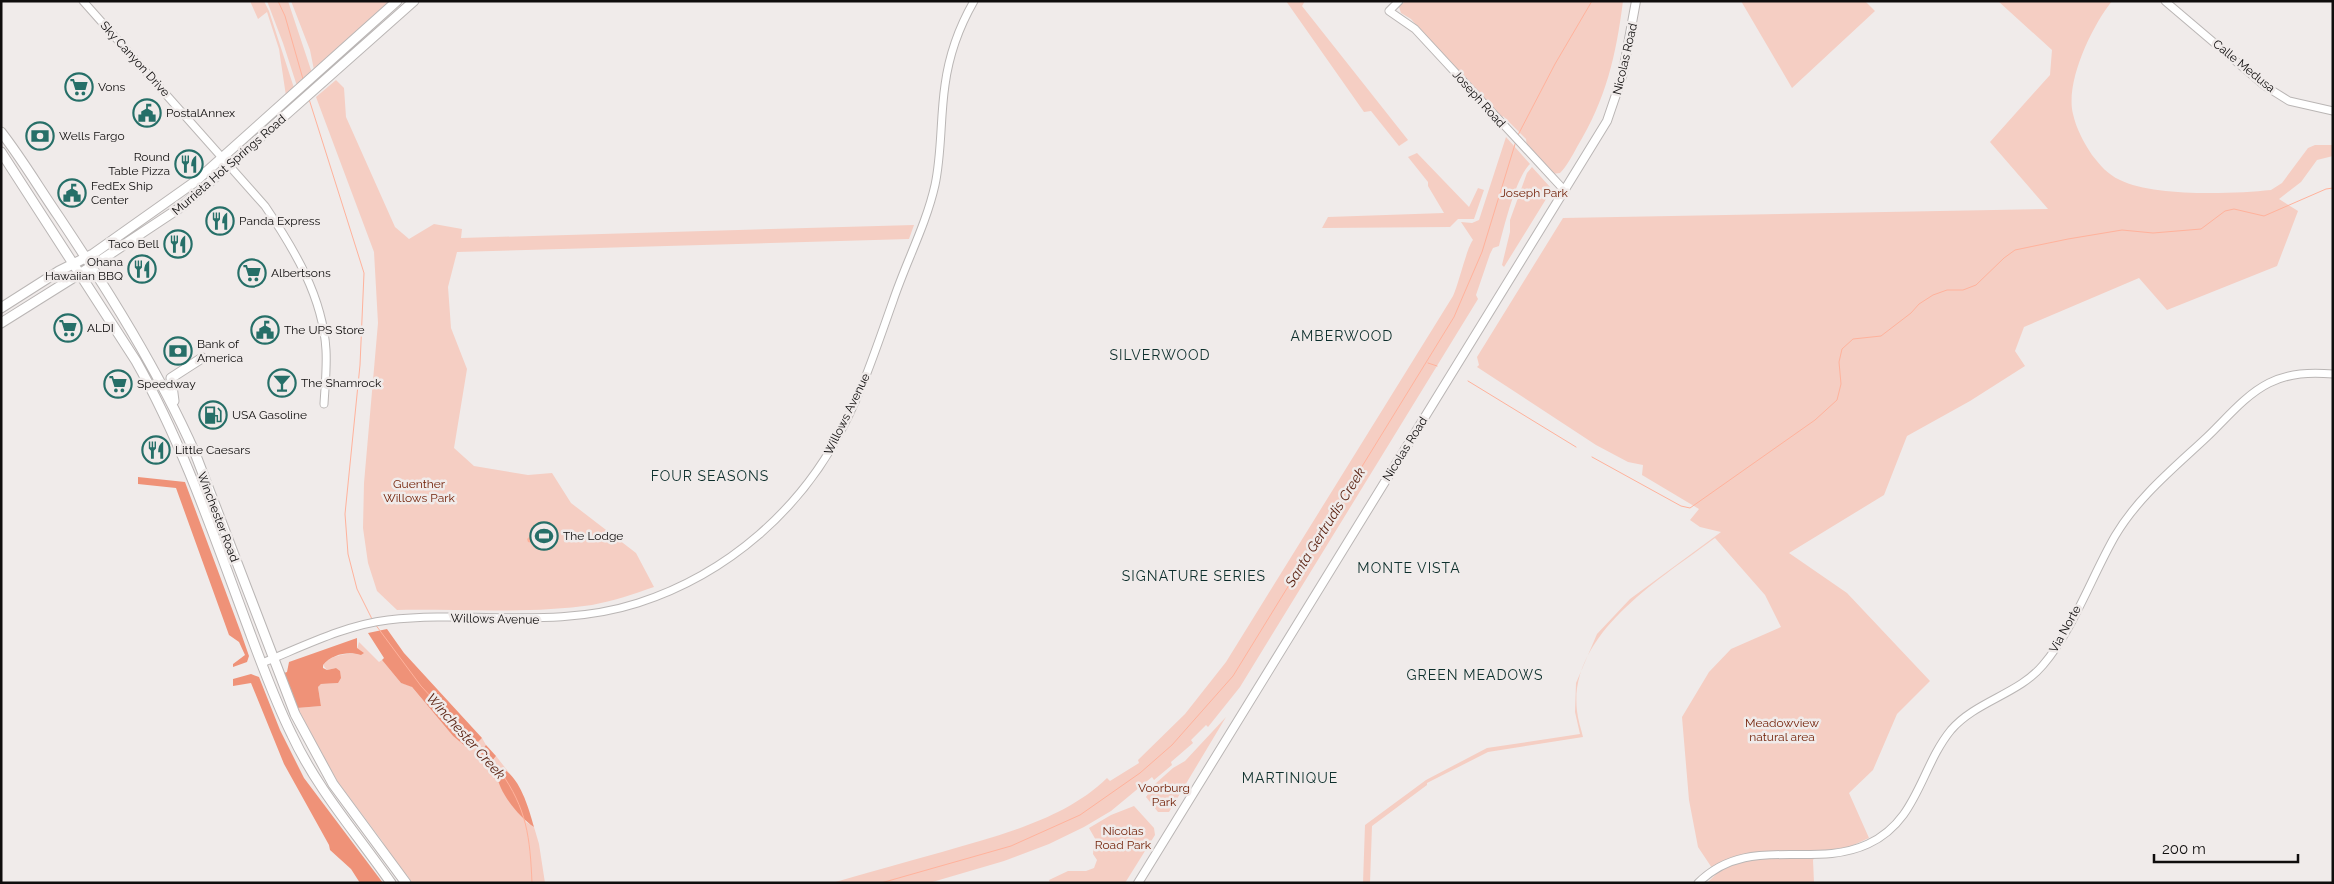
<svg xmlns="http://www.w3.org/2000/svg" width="2334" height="884" viewBox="0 0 2334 884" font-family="Raleway,sans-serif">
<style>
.green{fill:#f5cec3}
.forest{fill:#ef9278}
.water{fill:#ffb29c}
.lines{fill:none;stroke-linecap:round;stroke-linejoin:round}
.stream{stroke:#ffb29c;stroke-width:1}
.tertiary-casing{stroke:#bab6b5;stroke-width:9}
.secondary-casing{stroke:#bab6b5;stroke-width:10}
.primary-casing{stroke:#bab6b5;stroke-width:11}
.tertiary{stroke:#fff;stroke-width:7}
.secondary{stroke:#fff;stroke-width:8}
.primary{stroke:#fff;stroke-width:9}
.labels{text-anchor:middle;stroke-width:5;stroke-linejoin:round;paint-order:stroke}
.street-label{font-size:12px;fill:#0f0d0d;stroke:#f0ebea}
.poi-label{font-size:12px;fill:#0f0d0d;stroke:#f0ebea;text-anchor:start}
.park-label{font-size:12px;fill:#6f1d03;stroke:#f0ebea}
.neighbourhood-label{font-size:14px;letter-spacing:1px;fill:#0d2f2c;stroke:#f0ebea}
.water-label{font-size:14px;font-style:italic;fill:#5b2211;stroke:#f0ebea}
</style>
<rect width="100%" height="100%" fill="#f0ebea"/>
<path class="green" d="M250 1H264L269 11 294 88 286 96 279 49 267 12 258 19Z
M267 1H288L312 73 297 86 283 43Z
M291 1H389L314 70 310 50Z
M1286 1H1305L1302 6 1408 140 1399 146 1371 111 1364 112Z
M1405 1H1623C1616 56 1606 99 1577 147 1572 156 1567 166 1560 173L1552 174 1527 147 1526 139 1503 116 1501 120 1411 19 1401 13 1399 7Z
M1741 1H1865L1875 11 1792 88Z
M1998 1H2112C2092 26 2065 82 2073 114 2076 128 2084 143 2092 155 2101 166 2107 174 2120 180 2154 197 2233 194 2271 190L2282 183 2308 148 2315 145H2333V156L2317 160 2301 182 2279 199 2298 211 2277 266 2167 310 2139 278 2024 327 2015 351 2025 366 1970 401 1907 436 1884 495 1789 553 1847 593 1930 681 1897 714 1873 770 1849 793 1869 838 1849 847 1820 851 1813 860 1814 883H1707L1716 874 1698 847 1689 800 1682 717 1709 672 1731 649 1781 627 1765 595 1715 538C1662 578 1568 633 1577 711 1578 720 1581 729 1583 737L1488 752 1427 783V785L1372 826 1370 883H1363L1365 825 1426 780 1487 748 1580 734 1575 712 1576 683 1597 634 1630 599 1721 532 1700 527 1690 520 1699 509 1642 475 1643 465 1628 462 1596 445 1477 367 1479 365 1477 357 1563 218 2048 209 1990 142 2050 75 2052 50Z
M336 80 344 88 346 117 395 227 409 239 434 224 462 229 461 238 914 225 909 239 457 252 448 287 451 328 467 369 454 448 474 466 528 475 552 473 571 503 636 553 654 587C634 594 613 601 592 605 531 614 459 609 397 610L377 591 368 563 363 528 364 483 378 323 374 252 316 97Z
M1506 137 1530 164C1516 177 1504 227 1499 246L1493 248 1490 254 1476 295 1478 299 1240 687 1208 727 1206 725 1191 740 1193 743 1171 762 1172 765 1154 780 1152 777 1111 811 1084 827 1049 844 1004 861 929 883H832C869 872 906 862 942 852 999 835 1064 820 1107 778L1110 781 1139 763 1138 760 1185 714 1226 662 1453 296C1459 283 1467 247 1473 240L1461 222 1472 223 1479 220Z
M1417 153 1469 207 1478 188 1484 190 1474 219H1458L1450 227 1322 228 1328 217 1444 213 1428 186V182L1408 157Z
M1532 167 1550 187 1551 191 1504 267 1502 265 1510 232V220L1527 173Z
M359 642 379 662 382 660 401 683 411 686 453 736 465 746 475 745 482 738 486 745 482 749 493 761 496 756 510 774 505 770 526 822 534 827 539 844 545 883H412L407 875 403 878 382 841 340 785 323 759 297 708 321 706 318 687 321 684 338 683 336 668 327 670 323 665C331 655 344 654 356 653Z
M1226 717 1169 812H1158L1146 797 1155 784 1173 768 1185 761Z
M1134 806 1154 828 1155 835 1125 883H1050L1049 880 1068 871H1086L1094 868 1097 860 1093 854 1094 844 1097 842 1089 828 1111 815Z"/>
<path class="forest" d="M138 477 185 482 241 633 249 656 247 662 233 667V664L245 655 239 642 229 635 176 488 138 484Z
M387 629 404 653 482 738 475 745 465 746 453 736 412 687 401 683 382 660 384 658 368 633Z
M357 638V648L364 653 361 655C349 651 332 654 323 665V668L327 670 336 668 340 671 341 678 338 683 321 684 318 687 321 706 297 708 284 673 287 672 289 662Z
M251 674 259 677 280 730 304 778 383 883H360L351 869 330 850 329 845 284 764 251 683 233 686V679Z
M486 745 496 756 490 764H485C481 756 479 752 486 745Z
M505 770C521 781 529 809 534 827 520 818 497 791 497 773Z"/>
<path class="water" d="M533 525 541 526 544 534 537 539 536 544 528 542 527 539 532 534Z"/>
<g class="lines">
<path class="stream" d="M278 1 285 16 303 79
M309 99 364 273 360 365 345 514 348 554 357 589 372 619
M1518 135 1555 64 1592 1
M1428 363 1437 366
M1468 381 1576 447
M1592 457 1681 506 1690 508 1815 420 1837 400 1841 384 1839 362 1842 349 1853 339 1881 336 1911 313 1919 304 1933 295 1947 290H1963L1976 285 2004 258 2015 250 2068 239 2122 230 2153 233 2201 229 2225 211 2234 209 2264 216 2326 189 2333 188
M375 624 421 686 500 771C527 809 530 837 532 883
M881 883 1011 846 1080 815 1140 773 1172 745 1233 676 1454 317 1482 252 1516 141"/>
<g class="tertiary-casing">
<path id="tertiary" d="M83 1 265 206C294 249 323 297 326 350 327 368 325 386 324 404
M1399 1 1389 11 1415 29 1565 191
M2165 1 2265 86 2289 101 2333 111
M262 663C302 647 345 625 388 620 473 610 554 630 638 603 728 574 802 509 844 425 864 386 878 343 893 301 906 262 926 225 935 185 942 152 940 119 945 85 949 55 959 27 974 1
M1698 883C1748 833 1812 870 1868 844 1918 821 1920 768 1951 730 1976 701 2019 694 2043 665 2073 630 2092 576 2115 536 2138 497 2174 468 2207 437 2226 419 2245 395 2269 383 2290 373 2310 372 2333 374"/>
</g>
<g class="secondary-casing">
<path id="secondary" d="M1138 883 1607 121 1622 77 1636 1"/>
</g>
<g class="primary-casing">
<path id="primary" d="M1 132C22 159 39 188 59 217 109 292 158 370 195 453L295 714 333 784 406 883
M1 152 136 361C184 446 215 539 249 630 262 665 275 701 292 735 317 789 357 834 391 883
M1 308 59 271 93 254 196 181 397 1
M1 323 92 266 184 205 414 1
M174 401 171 378 202 358"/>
</g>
<use href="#tertiary" class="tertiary"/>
<use href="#secondary" class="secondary"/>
<use href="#primary" class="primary"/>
</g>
<defs>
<g id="supermarket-ring" transform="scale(1.4375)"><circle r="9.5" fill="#f0ebea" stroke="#266f68" stroke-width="1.5"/><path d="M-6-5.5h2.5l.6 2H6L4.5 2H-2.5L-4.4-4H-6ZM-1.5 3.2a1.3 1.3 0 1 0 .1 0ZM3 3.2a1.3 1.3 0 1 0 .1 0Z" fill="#266f68"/></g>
<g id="civic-ring" transform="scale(1.4375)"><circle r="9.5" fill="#f0ebea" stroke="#266f68" stroke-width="1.5"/><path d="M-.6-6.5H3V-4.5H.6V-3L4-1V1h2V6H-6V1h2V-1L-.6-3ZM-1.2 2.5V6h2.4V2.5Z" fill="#266f68"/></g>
<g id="bank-ring" transform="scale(1.4375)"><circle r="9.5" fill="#f0ebea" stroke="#266f68" stroke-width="1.5"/><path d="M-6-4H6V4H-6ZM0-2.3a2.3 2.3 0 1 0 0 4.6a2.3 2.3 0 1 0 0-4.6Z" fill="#266f68"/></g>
<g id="restaurant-ring" transform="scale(1.4375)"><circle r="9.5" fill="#f0ebea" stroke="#266f68" stroke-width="1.5"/><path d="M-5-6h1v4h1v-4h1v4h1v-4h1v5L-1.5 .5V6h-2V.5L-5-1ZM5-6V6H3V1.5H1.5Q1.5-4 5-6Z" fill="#266f68"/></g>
<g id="bar-ring" transform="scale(1.4375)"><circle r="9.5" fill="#f0ebea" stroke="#266f68" stroke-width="1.5"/><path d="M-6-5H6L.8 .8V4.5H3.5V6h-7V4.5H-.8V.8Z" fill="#266f68"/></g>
<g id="fuel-ring" transform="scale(1.4375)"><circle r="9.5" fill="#f0ebea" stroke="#266f68" stroke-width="1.5"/><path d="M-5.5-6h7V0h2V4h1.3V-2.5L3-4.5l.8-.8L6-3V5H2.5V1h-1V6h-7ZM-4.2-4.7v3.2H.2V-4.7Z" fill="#266f68"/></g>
<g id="stadium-ring" transform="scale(1.4375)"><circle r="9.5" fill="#f0ebea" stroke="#266f68" stroke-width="1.5"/><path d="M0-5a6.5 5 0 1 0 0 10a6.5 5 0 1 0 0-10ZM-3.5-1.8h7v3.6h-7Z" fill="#266f68"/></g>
</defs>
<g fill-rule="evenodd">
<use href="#supermarket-ring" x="79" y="87"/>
<use href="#civic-ring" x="147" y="113"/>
<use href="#bank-ring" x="40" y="136"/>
<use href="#restaurant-ring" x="189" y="164"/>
<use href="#civic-ring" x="72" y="193"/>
<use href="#restaurant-ring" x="220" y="221"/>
<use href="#restaurant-ring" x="178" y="244"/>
<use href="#restaurant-ring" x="142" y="269"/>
<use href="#supermarket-ring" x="252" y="273"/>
<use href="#supermarket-ring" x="68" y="328"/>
<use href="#civic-ring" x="265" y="330"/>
<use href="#bank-ring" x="178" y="351"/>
<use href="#bar-ring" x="282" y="383"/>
<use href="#supermarket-ring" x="118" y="384"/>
<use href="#fuel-ring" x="213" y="415"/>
<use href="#restaurant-ring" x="156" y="450"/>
<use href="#stadium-ring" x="544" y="536"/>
</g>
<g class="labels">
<g class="street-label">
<text transform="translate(135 59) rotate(48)" y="4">Sky Canyon Drive</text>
<text transform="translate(1625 59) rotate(-77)" y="4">Nicolas Road</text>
<text transform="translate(2244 66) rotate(39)" y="4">Calle Medusa</text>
<text transform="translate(1479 99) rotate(48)" y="4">Joseph Road</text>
<text transform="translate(229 165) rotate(-41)" y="4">Murrieta Hot Springs Road</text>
<text transform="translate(847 414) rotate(-64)" y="4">Willows Avenue</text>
<text transform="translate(1405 449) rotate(-58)" y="4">Nicolas Road</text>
<text transform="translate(218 517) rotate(69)" y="4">Winchester Road</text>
<text transform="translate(495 619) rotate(1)" y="4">Willows Avenue</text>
<text transform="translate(2065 629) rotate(-61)" y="4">Via Norte</text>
</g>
<g class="poi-label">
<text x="98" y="91">Vons</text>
<text x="166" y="117">PostalAnnex</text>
<text x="59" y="140">Wells Fargo</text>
<text x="170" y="161" text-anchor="end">Round<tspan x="170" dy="14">Table Pizza</tspan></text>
<text x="91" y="190">FedEx Ship<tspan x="91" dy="14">Center</tspan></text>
<text x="239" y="225">Panda Express</text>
<text x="159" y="248" text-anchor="end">Taco Bell</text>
<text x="123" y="266" text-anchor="end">Ohana<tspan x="123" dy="14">Hawaiian BBQ</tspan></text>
<text x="271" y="277">Albertsons</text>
<text x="87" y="332">ALDI</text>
<text x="284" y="334">The UPS Store</text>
<text x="197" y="348">Bank of<tspan x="197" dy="14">America</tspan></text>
<text x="301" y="387">The Shamrock</text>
<text x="137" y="388">Speedway</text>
<text x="232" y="419">USA Gasoline</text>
<text x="175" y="454">Little Caesars</text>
<text x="563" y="540">The Lodge</text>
</g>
<g class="park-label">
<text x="1534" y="197">Joseph Park</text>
<text x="419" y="488">Guenther<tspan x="419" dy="14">Willows Park</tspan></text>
<text x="1782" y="727">Meadowview<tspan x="1782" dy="14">natural area</tspan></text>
<text x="1164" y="792">Voorburg<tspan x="1164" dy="14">Park</tspan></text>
<text x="1123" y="835">Nicolas<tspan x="1123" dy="14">Road Park</tspan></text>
</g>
<g class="neighbourhood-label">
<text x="1342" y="341">AMBERWOOD</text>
<text x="1160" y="360">SILVERWOOD</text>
<text x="710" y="481">FOUR SEASONS</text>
<text x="1409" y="573">MONTE VISTA</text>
<text x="1194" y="581">SIGNATURE SERIES</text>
<text x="1475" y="680">GREEN MEADOWS</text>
<text x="1290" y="783">MARTINIQUE</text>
</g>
<g class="water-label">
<text transform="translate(1325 527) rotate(-58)" y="5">Santa Gertrudis Creek</text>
<text transform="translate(466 736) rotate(48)" y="5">Winchester Creek</text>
</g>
</g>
<rect width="2334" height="884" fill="none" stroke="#0f0d0d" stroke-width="5"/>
<path d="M2154 854v8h144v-8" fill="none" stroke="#0f0d0d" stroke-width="2.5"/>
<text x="2162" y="854" font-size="15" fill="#0f0d0d" stroke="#f0ebea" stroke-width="4" paint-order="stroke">200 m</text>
</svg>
